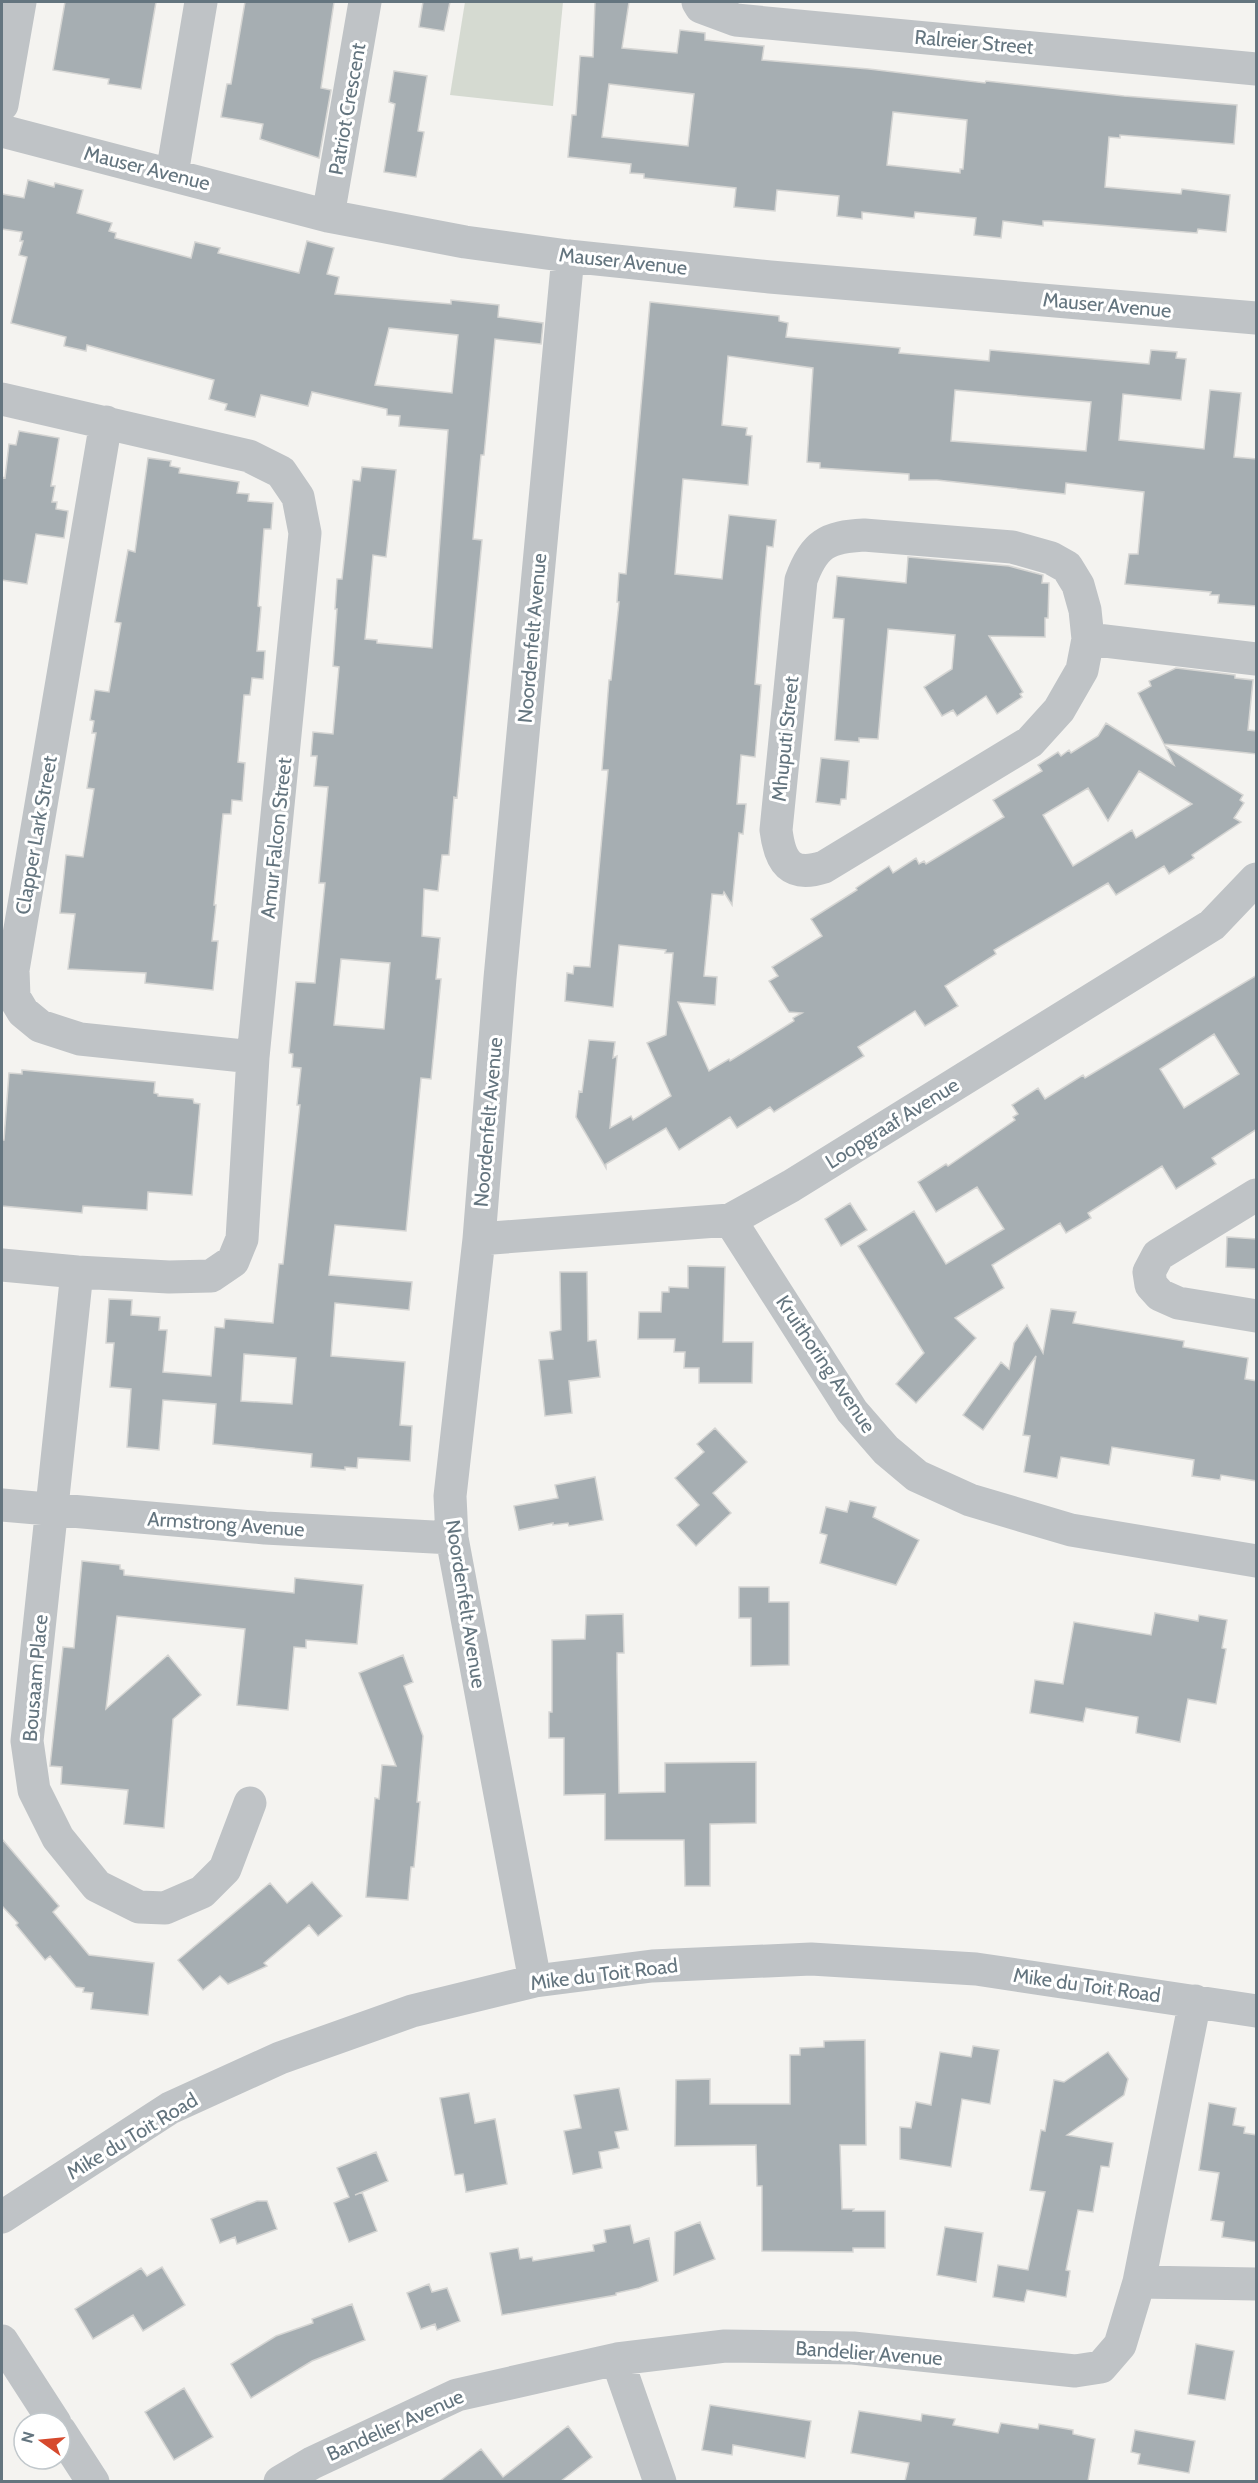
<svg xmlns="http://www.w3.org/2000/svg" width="1258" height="2483" viewBox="0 0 1258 2483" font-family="Cabin,sans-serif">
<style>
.green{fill:#d5dad1}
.building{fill:#a6aeb2;stroke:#d5d5d3;stroke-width:1.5;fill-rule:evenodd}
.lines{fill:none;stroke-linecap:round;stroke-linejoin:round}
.minor{stroke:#bfc3c6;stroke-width:33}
.labels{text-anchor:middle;stroke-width:6;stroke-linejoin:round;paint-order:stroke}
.street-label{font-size:20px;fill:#64757f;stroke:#fff}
</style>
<rect width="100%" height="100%" fill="#f4f3f0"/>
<path class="green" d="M465 2H563L553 106 450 95Z"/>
<path class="building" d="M65 2H156L141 89 108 84 109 79 53 70Z
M245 2H334L321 88 331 90 319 158 260 139 263 124 221 117 227 84H231Z
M423 2H450L444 31 419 27Z
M595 2H629L622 48 677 53 680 30 705 33V40L764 46 762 60 869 69 985 83 986 81 1124 96 1237 105 1234 144 1120 135V138L1109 137 1105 187 1181 194 1182 189 1230 195 1226 232 1198 229 1197 233 1049 221H1043V226L1003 221 1001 238 974 235 976 218 915 212 914 218 862 212V219L837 216 839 196 777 190 775 211 734 207 736 188 644 178V174L630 173 631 164 568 157 572 115H576L580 56 593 57ZM609 84 694 94 688 146 602 137ZM893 112 967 120 963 169H960V173L887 165Z
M394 71 427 76 418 131 424 132 416 177 384 172 395 104 389 102Z
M28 180 54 187 55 183 83 190 77 213 112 223 109 231 116 233 115 238 191 258 195 242 220 248 218 253 299 273 307 241 334 248 327 274 339 277 335 294 451 304V300L499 305 498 317 543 323 541 344 495 339 484 455H481L473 539 482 540 457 798 454 797 449 855H442L438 891 424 889 422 936 440 938 436 979H441L431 1079 421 1078 406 1231 335 1225 329 1275 412 1282 409 1310 335 1303 331 1356 405 1362 400 1425 412 1426 410 1461 358 1458 357 1468 345 1467V1470L311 1467 312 1454 213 1444 216 1404 163 1400 159 1450 127 1447 131 1389 110 1387 114 1343H106L109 1299 132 1300 131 1315 160 1317 159 1330H167L163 1372 211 1376 215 1327 224 1328 225 1319 273 1323 279 1264H283L300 1105H297L301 1068 292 1067 293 1054 289 1053 296 982 315 983 325 883H319L328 787 314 786 317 756H311L313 732 333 734 339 667 333 666 337 609H335L337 579H342L353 480 360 481 362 467 396 470 386 557 373 555 365 639 377 640V643L432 648 448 430 399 426 400 416 387 415V409L312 392 308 406 261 395 255 417 225 410 227 404 209 399 214 380 87 345 86 351 64 346 66 337 11 323 27 257 19 255 23 241H20L22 232 2 229V194L24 198ZM389 328 458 335 452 393 375 385ZM341 959 390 963 384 1029 334 1025ZM244 1354 296 1358 292 1404 241 1401Z
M650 302 779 316V321L788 323 786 337 900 348 899 353 989 361 990 350 1149 364 1151 350 1177 352 1176 358 1186 359 1181 400 1123 394 1119 440 1204 449 1210 390 1241 393 1234 457 1257 459V606L1218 603 1219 595H1210L1211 592 1125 584 1129 554H1138L1144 492 1066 483 1065 494 937 480H909V474L820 468V463L807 462 813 368 728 356 722 425 747 428 746 435 752 436 748 485 683 479 675 574 722 579 729 515 776 520 773 547 767 546 761 611 755 684 761 685 755 757 741 755 737 804H746L743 834 739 833 732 905 724 892 723 895 712 894 704 976 717 977 715 1005 678 1002 709 1071 729 1059 730 1061 794 1021 793 1018 802 1013 789 1012 769 981 778 976 772 967 822 936 811 919 857 890 856 888 889 866 893 873 916 858 919 864 924 861 926 864 1004 817 993 800 1042 771 1038 765 1058 752 1061 756 1069 750 1071 753 1098 736 1106 723 1174 765 1165 746 1243 795 1240 800 1244 803 1234 818 1241 822 1192 855 1194 858 1169 874 1164 866 1116 895 1108 883 994 950 996 954 945 986 958 1006 925 1026 915 1011 858 1047 864 1056 774 1112 770 1107 737 1128 730 1117 679 1150 666 1128 606 1164V1168L576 1117 579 1091 582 1092 589 1040 615 1042 613 1058 617 1056 610 1128 631 1116 633 1120 671 1096 647 1043 666 1035 673 953H665L666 950 619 945 613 1007 565 1001 567 973 573 974 574 966 590 967 608 770H602L609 680H611L619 602H617L619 573 626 574ZM955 390 1091 402 1086 451 951 441ZM1139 771 1192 804 1136 838 1132 830 1073 866 1043 815 1088 788 1108 821Z
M19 431 59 438 51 486H55L52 502H57L56 509 68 511 64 538 36 534 27 584 2 580V477L5 478 9 444 16 445Z
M148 458 171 461 170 466 180 468 179 473 239 482 237 493 249 494 248 501 273 503 271 529H264L258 606 261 607 257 651H265L263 679 252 678 250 695H244L238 762 245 763 242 801 232 800 231 814H223L214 905H216L212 941H218L213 990 145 983 146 973 68 969 75 914 60 913 66 855 83 857 94 789 87 788 96 733H92L94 721 90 720 95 690 109 692 121 623 115 622 128 550 135 552Z
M908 557 1009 566 1043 575 1042 583H1049L1048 618H1045V637L989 636 1023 692 1020 694 1022 697 997 714 986 696 957 716 953 710 942 716 924 687 952 669 955 635 888 629 878 739 859 738V742L835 740 844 619 833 618 837 576 906 583Z
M1176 668 1235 675V678L1253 680 1248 730 1257 731V754L1164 744 1138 693 1151 686 1149 681Z
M821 758 849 761 846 799H841L840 805 816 802Z
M1257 975V1129L1212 1158 1216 1164 1176 1189 1162 1166 1088 1213 1091 1218 1066 1233 1060 1223 992 1265 1004 1288 955 1318 976 1338 916 1403 896 1384 924 1353 858 1246 914 1211 946 1264 1004 1229 977 1187 936 1212 918 1182 946 1164 948 1166 1015 1120 1013 1117 1018 1114 1012 1105 1038 1088 1045 1099 1083 1075 1085 1078ZM1214 1034 1239 1074 1184 1108 1160 1069Z
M22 1070 155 1082 154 1093 158 1094V1096L193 1099 194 1103 200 1104 192 1195 148 1192 147 1210 83 1206 82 1213 2 1206V1140H4L9 1073 22 1074Z
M850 1203 867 1230 841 1246 825 1219Z
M1227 1237 1257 1239V1269L1226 1267Z
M688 1266 725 1267 723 1342H753L752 1383H699V1368H684L685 1352H674L675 1339H638L639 1312H661L662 1292H669V1287L688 1288Z
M560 1272H587L588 1341 596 1340 600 1377 569 1381 572 1413 545 1416 539 1360 553 1359 550 1332 561 1330Z
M1051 1309 1076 1312 1073 1323 1184 1341 1183 1347 1248 1358 1245 1379 1257 1381V1481L1221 1475 1220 1480 1192 1476 1194 1460 1112 1447 1109 1465 1061 1457 1057 1478 1024 1472 1030 1436 1023 1435 1036 1356 983 1430 963 1415 1001 1362 1009 1369 1014 1343 1027 1325 1043 1353Z
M715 1428 747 1462 713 1493 731 1513 696 1546 677 1525 699 1505 675 1478 704 1452 697 1444Z
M595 1477 603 1520 569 1526 568 1523 553 1525V1523L519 1530 514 1506 558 1498 555 1485Z
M850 1501 876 1507 873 1517 919 1540 896 1585 820 1563 827 1535 820 1533 826 1507 847 1512Z
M82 1561 120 1565V1569L124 1570V1575L294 1593 295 1578 363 1585 357 1644 306 1640V1648L294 1647 288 1710 237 1705 245 1629 117 1616 106 1709 168 1655 201 1695 173 1719 164 1828 124 1824 128 1790 61 1784 62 1767 50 1766 63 1647 74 1648Z
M739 1587H769V1602H789V1665L751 1666V1618H739Z
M1155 1613 1198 1621 1199 1615 1227 1620 1222 1648 1226 1649 1216 1704 1188 1699 1180 1742 1136 1733 1138 1717 1086 1708 1083 1722 1030 1713 1035 1680 1063 1684 1074 1622 1151 1635Z
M623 1614 624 1653H617V1671L619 1793 665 1792V1763L756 1762V1823L710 1824V1886H685L684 1840H605V1794L564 1795V1738H549V1712H552V1640L585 1639 586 1615Z
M403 1655 413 1682 404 1686 423 1736 417 1802H420L414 1867H411L408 1900 366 1897 375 1798 379 1799 382 1765 396 1766 359 1673Z
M2 1839 59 1906 53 1912 89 1955 154 1963 148 2015 91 2009 93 1993 83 1992 84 1988 76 1987 50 1956 45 1960 16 1925 18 1923 2 1906Z
M312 1882 342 1916 318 1936 309 1925 264 1963 267 1966 228 1984 220 1976 203 1990 178 1960 270 1883 287 1903Z
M865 2040 866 2145H840L842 2209H854L853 2211H885V2248H853V2252L762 2251V2186H757L756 2145 675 2146 676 2080 710 2079V2104H790V2055H800V2048L824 2047V2041Z
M973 2046 999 2050 990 2104 962 2099 951 2167 900 2159V2127L911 2128 916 2102 931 2105 940 2052 971 2057Z
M1108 2052 1128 2079 1124 2095 1067 2135 1113 2143 1109 2167 1101 2166 1093 2212 1078 2210 1066 2270 1070 2271 1066 2297 1027 2290 1024 2302 993 2297 998 2265 1028 2270 1045 2192 1030 2190 1041 2130 1045 2131 1054 2080 1064 2082Z
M619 2088 628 2130 615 2132 619 2148 599 2152 602 2168 573 2174 564 2131 581 2128 574 2095Z
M469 2093 475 2123 495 2119 507 2184 466 2192 463 2174 455 2175 440 2098Z
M1209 2103 1236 2108 1233 2125 1245 2127 1244 2133 1257 2135V2242L1222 2237 1224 2222 1211 2220 1219 2173 1199 2170Z
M376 2152 388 2181 355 2195 362 2192 377 2231 349 2242 334 2203 349 2197 337 2168Z
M257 2201H267L277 2229 237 2244 235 2237 220 2243 211 2219Z
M700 2222 715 2259 674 2275 675 2232Z
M630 2225 634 2243 649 2238 658 2281 639 2288 616 2293V2295L502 2315 490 2253 518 2248 520 2259 532 2257 533 2261 594 2251 593 2245 606 2242 604 2230Z
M945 2227 983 2233 976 2282 937 2275Z
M162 2267 185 2305 143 2331 133 2315 93 2339 75 2309 141 2268 147 2276Z
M429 2284 432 2292 447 2288 460 2321 437 2330 435 2324 421 2329 407 2293Z
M352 2304 365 2340 312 2361 251 2398 231 2364 276 2336 313 2323 312 2319Z
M1196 2344 1234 2351 1225 2400 1188 2394Z
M184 2388 213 2437 174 2460 145 2412Z
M710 2405 811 2421 805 2458 733 2445 732 2455 702 2450Z
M859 2411 921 2421 922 2414 955 2419 953 2425 998 2433 1001 2423 1038 2429 1039 2424 1073 2430V2434L1095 2439 1088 2481H905L909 2463 851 2453Z
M568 2426 592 2457 561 2481H440L481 2449 503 2477Z
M1135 2430 1195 2441 1189 2473 1138 2464 1140 2454 1131 2452Z"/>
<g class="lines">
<path class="minor" d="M698 2 701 7 736 20 1256 69
M2 105 20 2
M2 131 328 216 465 242 568 256 770 277 1256 318
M172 174 201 2
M328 216 365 2
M2 399 249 456 281 472 298 497 305 533 253 1057 242 1239 233 1261 211 1276 169 1277 77 1272 2 1265
M106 422 13 970 14 997 23 1012 40 1026 80 1039 253 1057
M864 535 1012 547 1051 558 1067 567 1078 585 1085 610 1088 639 1082 670 1059 710 1030 742 824 867C790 878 780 862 776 830L801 580C814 544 827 537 864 535Z
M1088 639 1256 659
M1256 1195 1158 1255 1149 1272 1151 1285 1160 1295 1178 1303 1256 1316
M730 1220 852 1411 886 1450 917 1476 970 1500 1071 1530 1256 1561
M479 1239 730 1220 791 1186 1212 925 1256 879
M77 1272 27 1741 34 1790 58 1838 97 1886 139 1907 165 1908 202 1892 225 1869 250 1803
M2 1505 265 1528 452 1538
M535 1981 452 1538 450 1496 479 1239 500 978 568 256
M2 2217 170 2108 280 2058 412 2011 535 1981 652 1966 811 1959 976 1969 1256 2011
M1139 2282 1256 2284
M2 2341 55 2423
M617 2359 660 2482
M60 2431 93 2482
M280 2482 312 2463 457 2395 617 2359 725 2346 853 2348 1075 2371 1101 2367 1120 2345 1139 2282 1195 2001"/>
</g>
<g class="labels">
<g class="street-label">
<text transform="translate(974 42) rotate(5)" y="7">Ralreier Street</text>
<text transform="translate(347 109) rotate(-80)" y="7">Patriot Crescent</text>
<text transform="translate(147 168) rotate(14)" y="7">Mauser Avenue</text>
<text transform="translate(623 261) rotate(6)" y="7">Mauser Avenue</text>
<text transform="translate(1107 305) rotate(5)" y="7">Mauser Avenue</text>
<text transform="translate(532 638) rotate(-85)" y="7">Noordenfelt Avenue</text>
<text transform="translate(785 739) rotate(-84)" y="7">Mhuputi Street</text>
<text transform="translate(36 835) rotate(-80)" y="7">Clapper Lark Street</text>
<text transform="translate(276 838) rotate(-84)" y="7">Amur Falcon Street</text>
<text transform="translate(488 1122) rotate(-85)" y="7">Noordenfelt Avenue</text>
<text transform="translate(892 1123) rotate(-32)" y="7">Loopgraaf Avenue</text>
<text transform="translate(826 1364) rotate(56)" y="7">Kruithoring Avenue</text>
<text transform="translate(226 1524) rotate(4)" y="7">Armstrong Avenue</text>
<text transform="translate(466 1604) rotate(81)" y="7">Noordenfelt Avenue</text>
<text transform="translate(35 1678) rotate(-85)" y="7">Bousaam Place</text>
<text transform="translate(604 1974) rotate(-7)" y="7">Mike du Toit Road</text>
<text transform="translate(1087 1985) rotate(8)" y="7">Mike du Toit Road</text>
<text transform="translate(132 2136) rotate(-31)" y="7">Mike du Toit Road</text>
<text transform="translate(869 2353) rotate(4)" y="7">Bandelier Avenue</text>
<text transform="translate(395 2425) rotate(-24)" y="7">Bandelier Avenue</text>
</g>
</g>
<rect width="1258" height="2483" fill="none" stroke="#64757f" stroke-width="6"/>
<g transform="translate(42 2441) rotate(285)"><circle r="28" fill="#ffffff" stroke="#c1c8cc" stroke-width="1.5"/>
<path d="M0-4.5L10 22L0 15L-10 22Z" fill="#d6492d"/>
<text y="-9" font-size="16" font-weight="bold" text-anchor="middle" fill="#64757f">N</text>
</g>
</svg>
